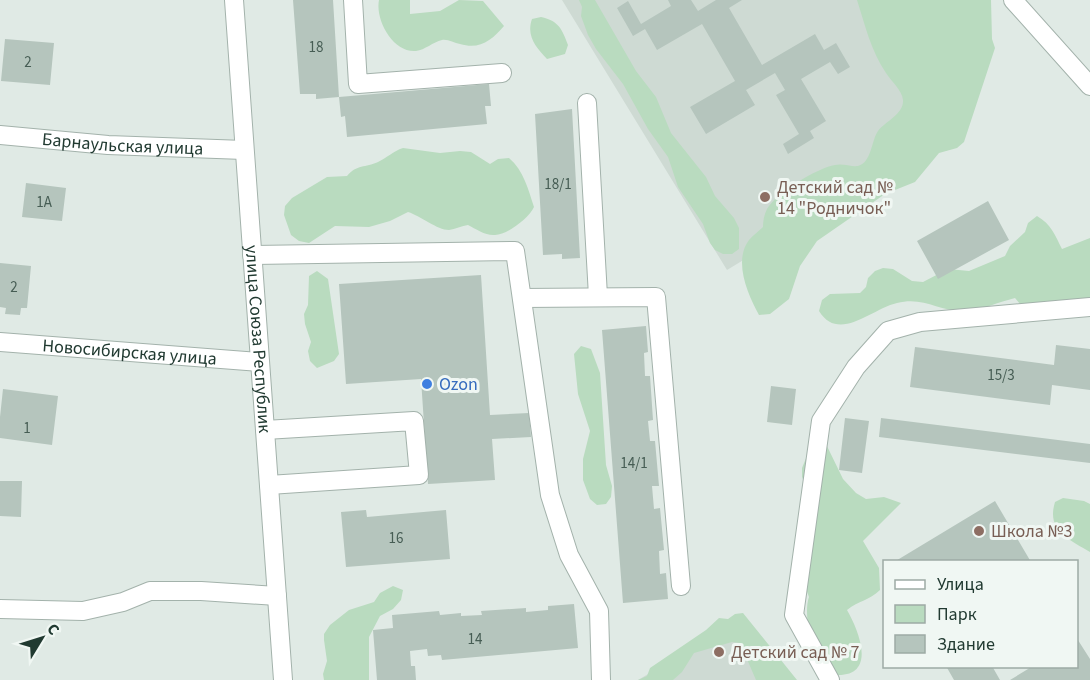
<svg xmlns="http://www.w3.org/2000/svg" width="1090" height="680" viewBox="0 0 1090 680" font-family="'Source Sans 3',sans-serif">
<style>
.built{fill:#cedad3}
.green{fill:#b9dbbf}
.building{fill:#b5c5bd}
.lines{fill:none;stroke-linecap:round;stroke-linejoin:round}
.minor-casing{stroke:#a3b2ab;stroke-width:20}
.minor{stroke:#fff;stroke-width:18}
.education-dot{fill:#8d6e63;stroke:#f0f7f3;stroke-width:2}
.shop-dot{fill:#3f7fe0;stroke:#f0f7f3;stroke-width:2}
.labels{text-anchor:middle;stroke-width:6;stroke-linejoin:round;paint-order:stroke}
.number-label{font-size:15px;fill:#465d54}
.street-label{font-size:18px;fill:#213a31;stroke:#f0f7f3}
.education-label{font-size:18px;fill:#785e54;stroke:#f0f7f3;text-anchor:start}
.shop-label{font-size:18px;fill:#366cbe;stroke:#f0f7f3;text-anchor:start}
</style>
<rect width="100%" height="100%" fill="#e0eae5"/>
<path class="built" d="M562 0H890L966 125 727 270Z
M735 623 768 680H638Z"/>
<path class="green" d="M379 0H410V14L440 11 459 0 483 1 504 26C492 40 480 50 460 44 454 43 448 39 442 40 433 42 425 50 416 51 393 53 375 20 379 0Z
M579 0H595L636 71 656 97 671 133 706 177 715 196 734 218 739 228V249L732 254H723L715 250 710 243 703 224 678 187 668 157 648 129 623 84 596 49 588 35 581 16 582 7Z
M857 0H991L992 39 995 48 964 142 957 148 939 153 915 182 885 194 817 241 800 266 789 299 770 314 759 315C748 295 733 261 749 240 753 235 759 231 763 227 763 221 764 215 767 209 776 193 817 168 835 165 843 163 851 167 858 166 872 162 871 141 878 131 886 121 904 114 903 100 902 90 891 81 886 73 871 51 865 25 857 0Z
M541 17C559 21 562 29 568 45L565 54 547 59C536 47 526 36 532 19Z
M403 148 440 153 460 151 471 152 490 164 498 159 509 158C524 171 528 189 534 207 529 218 507 235 495 235 486 236 476 229 468 225 462 226 455 229 449 230 437 230 421 216 408 212L390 221 369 227 335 226 309 243 299 241 291 235 284 215 285 206 292 198 327 177 347 176C357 164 365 168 378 162 387 158 393 151 403 148Z
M1037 216C1051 224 1055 235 1062 249L1090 238V299L1027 312 1015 298C999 302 981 310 965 311 939 312 924 296 897 303 871 309 839 343 819 311L822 300 830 294 860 293 866 287 868 278 875 271 883 268 893 269 912 281 923 282 948 269 969 271 1005 256 1010 246 1025 232 1028 223Z
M317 271 328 279 339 354 334 361 317 368 310 361 308 351 311 342 305 324 304 314 308 305 309 276Z
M581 346 591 349 600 373 606 465 612 486 611 497 606 504 597 505 590 499 583 480V459L590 431 578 394 574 354Z
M825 442 843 479 856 493 866 499 884 497 901 503 863 541 879 568 880 590C869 601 859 600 847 610 858 629 878 676 837 675 831 668 823 661 817 653 809 642 804 610 809 597L803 581 811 497 802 477V468L809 451Z
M1063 498 1084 501 1090 504V552C1069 539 1046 531 1055 502Z
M393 586 403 590 401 600 393 609 380 616 369 637V680H324L323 674 327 661 324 640V634L330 625 349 610 374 602 380 593Z
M743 613 797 680H756L740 643 732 642 694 653 682 672 673 680H638L647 676 650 668 706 630 719 618 728 619 735 614Z"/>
<path class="building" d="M293 0H333L339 97 316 99V94H300Z
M668 0H691L698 11 716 0H742L729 8 762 65 815 34 824 50 836 43 850 67 838 74 830 62 801 79 826 121 810 131 814 138 788 154 783 144 799 134 776 95 785 90 775 73 746 90 755 105 706 134 690 107 735 81 702 24 657 50 645 29 633 36 617 8 628 1 641 24 671 6Z
M5 39 54 43 50 85 1 81Z
M489 84 491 106H485L487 124 347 137 345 116 341 117 339 97Z
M572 109 580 258 562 259V254L543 255 535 114Z
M26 183 66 188 62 221 22 217Z
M988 201 1009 240 938 279 917 241Z
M0 263 31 266 27 308H21L20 315 5 314 6 308 0 307Z
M481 275 490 415 529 413 531 437 492 439 495 480 428 484 421 379 346 384 339 284Z
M646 326 648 352 644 353 645 376H650L653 420 648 421 650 441H655L659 486H652L654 509 660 508 664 550 659 551 660 574 666 573 668 599 623 603 602 330Z
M1056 345 1090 349V390L1052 385 1050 405 910 387 915 347 1054 365Z
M771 386 796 389 792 425 767 422Z
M3 389 58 396 52 445 0 438V417Z
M845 418 869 421 862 473 839 470Z
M881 418 1090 444V463L879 437Z
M0 481H22L21 517 0 516Z
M995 501 1031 562H894Z
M366 510 367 517 446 510 450 559 346 567 341 512Z
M574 604 578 648 442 660 441 655 428 656 427 649 410 651 411 666H415L416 680H377L373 630 393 628 392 615 439 611 440 615 461 613V616L482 615 481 611 526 608V612L548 610V606Z
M1076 637 1090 659V680H1010L1033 666H1076Z
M946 666H992L1000 680H954Z"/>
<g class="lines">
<g class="minor-casing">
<g id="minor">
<path id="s1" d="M234 0 283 680"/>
<path d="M353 0 358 84 502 73"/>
<path d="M1013 0 1090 86"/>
<path d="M587 103 598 296"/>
<path id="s2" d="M0 135 108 145 244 150"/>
<path d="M252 255 515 251 550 495 569 555 599 611 601 680"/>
<path d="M522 298 656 297 681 586"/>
<path id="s3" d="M0 342 259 362"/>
<path d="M265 430 414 421 419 475 269 485"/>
<path d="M0 609 83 611 123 602 150 591H201L277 596"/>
<path d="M830 680 794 615 821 421 856 367 888 331 920 322 1090 307"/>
</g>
</g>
<use href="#minor" class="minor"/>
</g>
<g class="education-dot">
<circle cx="765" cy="197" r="6"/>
<circle cx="979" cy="531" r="6"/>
<circle cx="719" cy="652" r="6"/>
</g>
<circle class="shop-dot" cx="427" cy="384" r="6"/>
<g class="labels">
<g class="number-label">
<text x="316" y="52">18</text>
<text x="28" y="67">2</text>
<text x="558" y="189">18/1</text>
<text x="44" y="207">1А</text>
<text x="14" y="292">2</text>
<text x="1001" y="380">15/3</text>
<text x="27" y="433">1</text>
<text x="634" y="468">14/1</text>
<text x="396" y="543">16</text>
<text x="475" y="644">14</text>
</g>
<g class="street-label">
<text dy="6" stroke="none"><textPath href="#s2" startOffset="123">Барнаульская улица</textPath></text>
<text dy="6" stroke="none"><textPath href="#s1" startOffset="340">улица Союза Республик</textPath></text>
<text dy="6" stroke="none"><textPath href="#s3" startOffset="130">Новосибирская улица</textPath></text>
</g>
<g class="education-label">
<text x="777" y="193">Детский сад №<tspan x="777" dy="21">14 "Родничок"</tspan></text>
<text x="991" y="537">Школа №3</text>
<text x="731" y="658">Детский сад № 7</text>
</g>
<g class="shop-label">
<text x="439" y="390">Ozon</text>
</g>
</g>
<rect x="883" y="560" width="195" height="108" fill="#f0f7f3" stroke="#9daba5" stroke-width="1.5"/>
<rect x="895" y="580" width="30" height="9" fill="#ffffff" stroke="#9daba5" stroke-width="1.5"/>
<text x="937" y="590" font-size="18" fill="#213a31">Улица</text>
<rect x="895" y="605" width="30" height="18" fill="#b9dbbf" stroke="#9daba5" stroke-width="1.5"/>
<text x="937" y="620" font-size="18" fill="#213a31">Парк</text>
<rect x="895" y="635" width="30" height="18" fill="#b5c5bd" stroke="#9daba5" stroke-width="1.5"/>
<text x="937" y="650" font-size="18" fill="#213a31">Здание</text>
<g transform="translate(42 638) rotate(52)" stroke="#f0f7f3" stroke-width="4.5" paint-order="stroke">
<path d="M0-4.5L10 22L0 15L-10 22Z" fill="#213a31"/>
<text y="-9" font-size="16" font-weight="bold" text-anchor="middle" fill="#213a31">С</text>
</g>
</svg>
